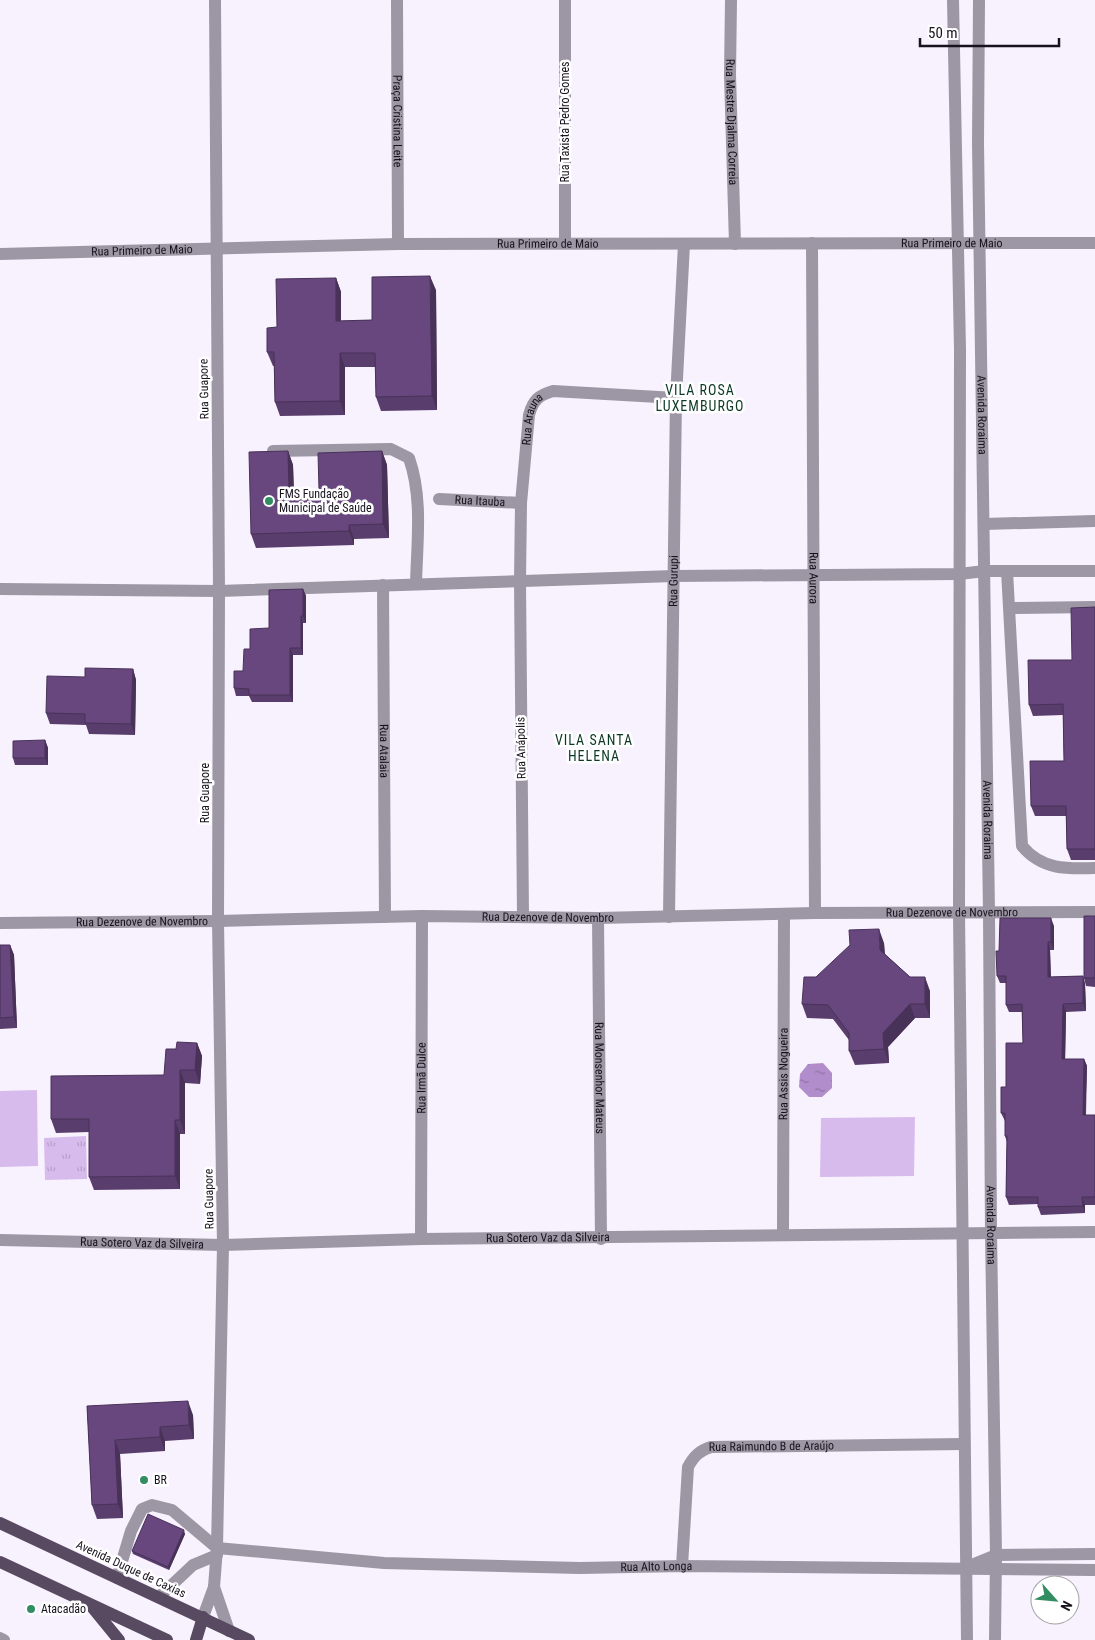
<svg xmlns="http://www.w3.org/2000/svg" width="1095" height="1640" viewBox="0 0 1095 1640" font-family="'Roboto Condensed',sans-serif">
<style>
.grass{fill:url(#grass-tufts)}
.park{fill:#d7bbed}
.water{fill:url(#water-ripples)}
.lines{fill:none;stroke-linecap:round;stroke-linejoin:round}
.minor{stroke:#9d96a4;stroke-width:12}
.major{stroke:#574a61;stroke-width:12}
.wall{fill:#593d6c}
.shaded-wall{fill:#483258}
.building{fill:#67477e;stroke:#483258}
.poi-dot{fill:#328d63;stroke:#fff;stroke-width:2}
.labels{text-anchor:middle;stroke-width:5;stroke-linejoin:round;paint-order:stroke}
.street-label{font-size:12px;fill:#18121d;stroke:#fff}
.poi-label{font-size:12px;fill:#18121d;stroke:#fff;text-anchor:start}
.neighbourhood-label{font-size:14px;letter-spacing:1px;fill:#0c3925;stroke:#fff}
</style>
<defs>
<pattern id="grass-tufts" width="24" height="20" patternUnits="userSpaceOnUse" patternTransform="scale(1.25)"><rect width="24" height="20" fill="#d7bbed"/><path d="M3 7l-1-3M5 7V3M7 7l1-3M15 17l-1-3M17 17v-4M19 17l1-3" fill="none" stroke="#b8a0cb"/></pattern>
<pattern id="water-ripples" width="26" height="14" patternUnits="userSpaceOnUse" patternTransform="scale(1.25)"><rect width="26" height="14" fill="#b18ecb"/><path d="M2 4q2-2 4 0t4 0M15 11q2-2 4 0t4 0" fill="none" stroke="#8f73a4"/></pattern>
</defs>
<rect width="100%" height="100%" fill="#f8f1fe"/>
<path class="grass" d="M86 1136 87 1179 45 1180 44 1138Z"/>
<path class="park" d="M37 1090 38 1166 0 1167V1091Z
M915 1117 914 1176 820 1177 821 1118Z"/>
<path class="water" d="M823 1063 832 1073V1088L822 1097H809L799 1087 800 1074 808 1064Z"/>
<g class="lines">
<g class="minor">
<path id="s1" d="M397 0 398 244"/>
<path d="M565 0V243"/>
<path id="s2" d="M731 0 730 75 735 244"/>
<path d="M953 0 960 349 959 913 967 1640"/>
<path id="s3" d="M979 0 978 143 989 913 991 1232 996 1555 995 1640"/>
<path id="s4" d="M812 243 815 913"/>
<path id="s5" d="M0 254 398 244 1095 243"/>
<path d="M273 451 391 449 409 458C423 498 417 542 416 584"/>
<path id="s6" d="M439 499 521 503"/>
<path d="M984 524 1095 521"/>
<path d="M1007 571 1022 846C1042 870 1067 869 1095 868"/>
<path id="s7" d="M383 585 385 917"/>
<path d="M0 589 219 591 674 576 959 574 985 571H1095"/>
<path d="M1010 608 1095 607"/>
<path id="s8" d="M523 916 520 581 521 503 529 415C533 400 539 395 553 391L676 398"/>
<path id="s9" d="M669 917 676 398 684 244"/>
<path id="s10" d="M598 918 601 1239"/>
<path id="s11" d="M0 923 218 921 422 916 598 918 815 913 1095 912"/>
<path id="s12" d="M783 1234 784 914"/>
<path id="s13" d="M421 1239 422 916"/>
<path id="s14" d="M0 1240 223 1245 421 1239 1095 1232"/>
<path id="s15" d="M217 1548 384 1563 580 1568 682 1566 1095 1570"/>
<path id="s16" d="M682 1566 688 1467C694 1456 699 1451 711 1447L964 1444"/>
<path d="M969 1566 996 1555 1095 1554"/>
<path d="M117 1578 131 1531 142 1509 152 1505 172 1510 217 1548"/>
<path d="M214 1587 229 1631"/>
<path d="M159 1597 193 1565 217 1555"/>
<path d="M203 1617 214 1587 217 1548 223 1245 218 921 219 591 215 0"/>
<path d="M0 1638 4 1640"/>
</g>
<path class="major" d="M0 1523 249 1640
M0 1562 167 1640
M92 1607 119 1640
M196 1640 203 1617"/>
</g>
<path class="wall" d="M336 278 341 292V321L372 320 436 290 437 410 381 411 376 397 375 367H345V415L280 416 275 402 274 366H273L267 352 277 327Z
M288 451 293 465 294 490H319L382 451 387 465 389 538 354 539V545L256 548 251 534Z
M303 589 306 596V623H303V655H293V702H252L249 696H236L234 688 243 671 269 628Z
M1095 607V860H1071L1067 849 1066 816H1035L1031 806 1064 761 1063 715 1033 716 1029 705 1072 660Z
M133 669 136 680 135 735 89 734 86 725 50 724 46 713Z
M45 740 48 748V765H15L13 758Z
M1095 916V987L1086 986 1084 978Z
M1054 926V950H1050L1051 977 1083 976 1085 984 1086 1011 1066 1012 1065 1059H1084L1087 1066 1086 1115H1095V1205H1085V1213L1041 1215 1038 1207V1204L1009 1205 1006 1197 1007 1142 1005 1136V1121L1001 1113 1006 1087 1023 1043 1022 1012H1009L1006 1005V983H1000L997 976 999 951Z
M884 943 885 954 910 977 930 991V1018H915L888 1047 889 1063 855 1065 849 1051V1040L833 1019 807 1018 802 1004 816 977Z
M0 945H10L14 955 17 1028 0 1029Z
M197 1043 202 1056 200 1084 185 1083V1134H180V1189L94 1190 89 1177V1132L56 1133 51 1119 164 1075 176 1049Z
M87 1406 193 1415 194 1439 165 1441V1451L120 1454 123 1518 97 1519 92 1505Z
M185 1534 169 1570 133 1554 132 1551Z"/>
<path class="shaded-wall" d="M430 276 436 290 437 410 432 396Z
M336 278 341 292V335L336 321Z
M340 353 345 367V415L340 401Z
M288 451 293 465 294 505 289 491Z
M382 451 387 465 389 538 383 524Z
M349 525 354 539V545L349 531Z
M303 589 306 596V623L303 616Z
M301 616 303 623V655L301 648Z
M290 648 293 655V702L290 695Z
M133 669 136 680 135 735 131 724Z
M45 740 48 748V765L45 758Z
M1051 918 1054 926V950L1051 942Z
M879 929 884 943 885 964 880 950Z
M1048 942 1050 950 1051 985 1048 977Z
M10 945 14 955 17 1028 14 1017Z
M1083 976 1085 984 1086 1011 1083 1003Z
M925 977 930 991V1018L925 1004Z
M910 1004 915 1018 888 1047 889 1063 884 1049 883 1033Z
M1063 1004 1066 1012 1065 1066 1062 1059Z
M197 1043 202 1056 200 1084 195 1070Z
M1084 1059 1087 1066 1085 1122 1083 1115Z
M180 1070 185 1083V1134L180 1120Z
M175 1120 180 1134V1189L175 1176Z
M1082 1197 1085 1205V1213L1083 1206Z
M188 1401 193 1415 194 1439 189 1425Z
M160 1427 165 1441V1451L160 1437Z
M115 1440 120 1454 123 1518 118 1504Z
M184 1530 185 1534 169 1570 168 1567Z"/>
<path class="building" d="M430 276 432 396 376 397 375 353H340V401L275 402 274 352H267V328L277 327 276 279 336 278V321L372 320V277Z
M288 451 289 491 319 490 318 453 382 451 383 524 349 525V531L251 534 249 452Z
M303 589V616H301V648H290V695H249V689L234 688V671H243L244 649H250V629L269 628V590Z
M1095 607V849H1067L1066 806H1031L1030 761H1064L1063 704 1029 705 1028 660H1072L1071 608Z
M85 668 133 669 131 724 85 723V714L46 713 47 676 85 677Z
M45 740V758H13V741Z
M1084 916H1095V978H1084Z
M1000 918H1051V942H1048V977L1083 976V1003L1063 1004 1062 1059H1084L1083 1115H1095V1197H1082L1083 1206 1038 1207V1197H1006L1007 1136H1005V1113H1001V1087H1006V1043H1023L1022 1004 1006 1005V976H997L996 951H999Z
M879 929 880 950 910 977H925V1004H910L883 1033 884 1049 849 1051V1033L828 1005 802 1004 804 977H816L850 945 849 930Z
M0 945H10L14 1017 0 1018Z
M177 1042 197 1043 195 1070H180V1120H175V1176L89 1177V1119H51V1076L164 1075 166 1049H176Z
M188 1401 189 1425 160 1427V1437L115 1440 118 1504 92 1505 87 1406Z
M148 1514 184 1530 168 1567 132 1551Z"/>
<g class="poi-dot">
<circle cx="269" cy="501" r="5"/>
<circle cx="144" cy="1480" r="5"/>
<circle cx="31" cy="1609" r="5"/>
</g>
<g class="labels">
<g class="street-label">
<text dy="4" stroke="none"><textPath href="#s1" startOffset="121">Praça Cristina Leite</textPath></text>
<text transform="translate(565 122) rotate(-90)" y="4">Rua Taxista Pedro Gomes</text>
<text dy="4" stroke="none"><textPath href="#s2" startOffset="122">Rua Mestre Djalma Correia</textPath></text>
<text dy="4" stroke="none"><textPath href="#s5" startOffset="548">Rua Primeiro de Maio</textPath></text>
<text dy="4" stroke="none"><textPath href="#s5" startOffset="952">Rua Primeiro de Maio</textPath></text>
<text dy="4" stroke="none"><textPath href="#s5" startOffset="142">Rua Primeiro de Maio</textPath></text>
<text transform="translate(204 389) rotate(-91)" y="4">Rua Guapore</text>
<text dy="4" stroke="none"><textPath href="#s3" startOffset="415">Avenida Roraima</textPath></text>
<text dy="4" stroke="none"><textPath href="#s8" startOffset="498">Rua Arauna</textPath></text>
<text dy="4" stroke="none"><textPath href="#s6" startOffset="41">Rua Itauba</textPath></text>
<text dy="4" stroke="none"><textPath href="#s4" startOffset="335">Rua Aurora</textPath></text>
<text dy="4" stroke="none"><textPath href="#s9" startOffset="336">Rua Gurupi</textPath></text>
<text transform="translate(521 748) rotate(-91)" y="4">Rua Anápolis</text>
<text dy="4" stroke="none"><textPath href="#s7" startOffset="166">Rua Atalaia</textPath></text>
<text transform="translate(205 793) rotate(-90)" y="4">Rua Guapore</text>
<text dy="4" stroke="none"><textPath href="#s3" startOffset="820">Avenida Roraima</textPath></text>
<text dy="4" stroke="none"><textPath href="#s11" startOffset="952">Rua Dezenove de Novembro</textPath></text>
<text dy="4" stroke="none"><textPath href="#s11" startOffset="548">Rua Dezenove de Novembro</textPath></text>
<text dy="4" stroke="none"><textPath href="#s11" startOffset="142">Rua Dezenove de Novembro</textPath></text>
<text dy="4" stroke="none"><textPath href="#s12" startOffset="160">Rua Assis Nogueira</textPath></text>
<text dy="4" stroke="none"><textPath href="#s13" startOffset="161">Rua Irmã Dulce</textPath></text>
<text dy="4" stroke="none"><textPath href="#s10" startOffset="160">Rua Monsenhor Mateus</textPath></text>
<text transform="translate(209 1199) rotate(-91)" y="4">Rua Guapore</text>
<text dy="4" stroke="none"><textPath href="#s3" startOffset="1225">Avenida Roraima</textPath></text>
<text dy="4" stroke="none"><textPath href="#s14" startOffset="548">Rua Sotero Vaz da Silveira</textPath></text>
<text dy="4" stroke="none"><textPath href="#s14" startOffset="142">Rua Sotero Vaz da Silveira</textPath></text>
<text dy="4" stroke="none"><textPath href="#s16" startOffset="191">Rua Raimundo B de Araújo</textPath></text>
<text dy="4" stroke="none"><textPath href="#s15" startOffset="440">Rua Alto Longa</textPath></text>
<text transform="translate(131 1569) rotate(25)" y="4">Avenida Duque de Caxias</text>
</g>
<g class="poi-label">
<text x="279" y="498">FMS Fundação<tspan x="279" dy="14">Municipal de Saúde</tspan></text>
<text x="154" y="1484">BR</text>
<text x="41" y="1613">Atacadão</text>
</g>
<g class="neighbourhood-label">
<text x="700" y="395">VILA ROSA<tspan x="700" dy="16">LUXEMBURGO</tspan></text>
<text x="594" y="745">VILA SANTA<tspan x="594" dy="16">HELENA</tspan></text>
</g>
</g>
<g transform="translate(1055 1600) rotate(117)"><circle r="24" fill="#ffffff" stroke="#a3a0a5"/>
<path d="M0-4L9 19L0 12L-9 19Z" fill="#328d63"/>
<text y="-8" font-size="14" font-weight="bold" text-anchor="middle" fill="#18121d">N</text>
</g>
<path d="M920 38v8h139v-8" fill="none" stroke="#18121d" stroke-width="2.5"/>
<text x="928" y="38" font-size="15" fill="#18121d" stroke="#ffffff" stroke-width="4" paint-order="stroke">50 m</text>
</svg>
